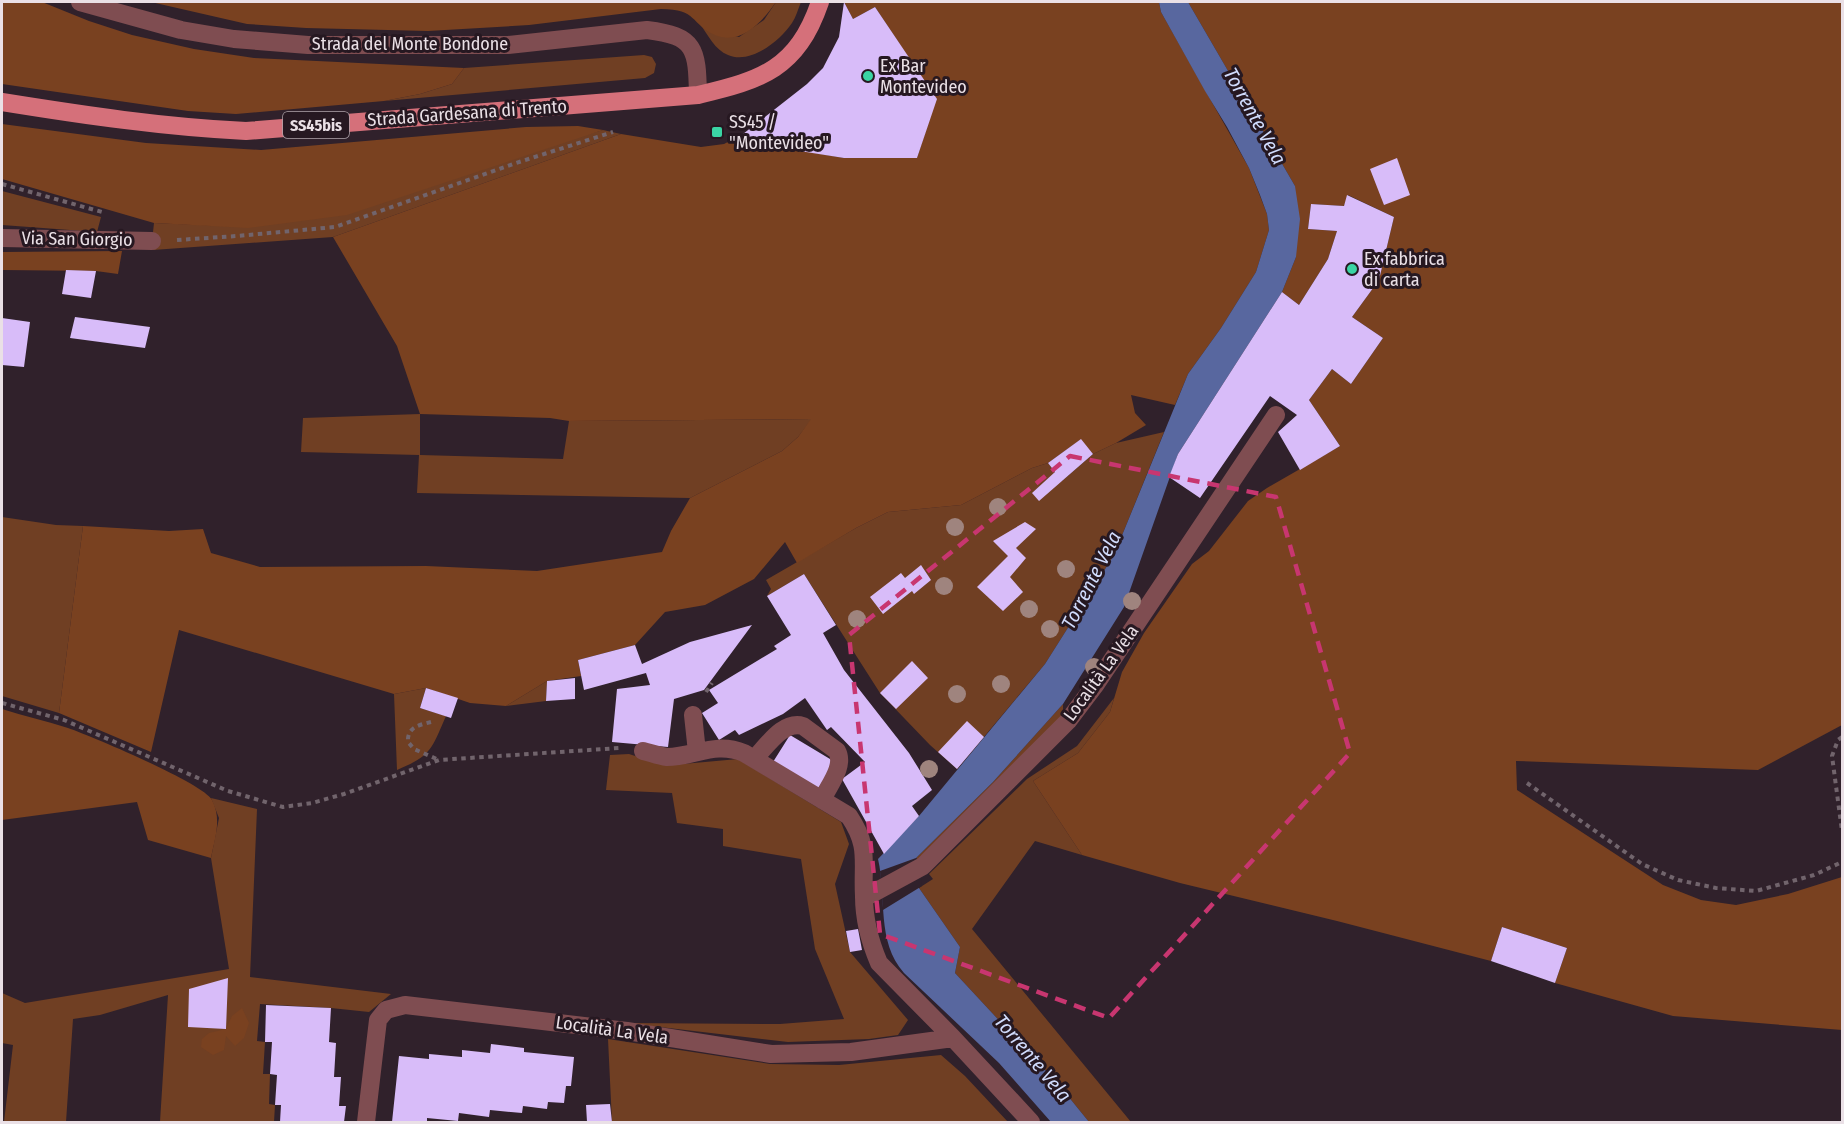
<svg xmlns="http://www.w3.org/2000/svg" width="1844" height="1124" viewBox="0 0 1844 1124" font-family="'Fira Sans Condensed',sans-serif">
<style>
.green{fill:#703f23}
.forest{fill:#794120}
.water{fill:#58679f}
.pier{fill:#30212b}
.building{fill:#d8bcf9}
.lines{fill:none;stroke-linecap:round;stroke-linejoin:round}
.path{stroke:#71646c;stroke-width:4;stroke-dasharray:4.5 4.5;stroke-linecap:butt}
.minor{stroke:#7f4d51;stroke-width:18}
.major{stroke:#d5707a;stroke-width:18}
.tree{fill:#9f847e}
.marked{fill:none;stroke:#c83670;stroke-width:4.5;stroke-dasharray:12 8;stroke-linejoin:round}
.poi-dot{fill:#3ad4a4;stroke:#261821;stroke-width:2}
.labels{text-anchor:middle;stroke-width:6;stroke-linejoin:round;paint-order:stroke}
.shield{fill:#261821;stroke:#afa4ab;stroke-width:1.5}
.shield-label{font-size:16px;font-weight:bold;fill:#eae0e6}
.street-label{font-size:18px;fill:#eae0e6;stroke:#261821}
.poi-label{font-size:18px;fill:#eae0e6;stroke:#261821;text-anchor:start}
.water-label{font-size:20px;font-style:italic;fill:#d0dbfc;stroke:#261821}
</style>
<rect width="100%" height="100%" fill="#30212b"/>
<path class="green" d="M776 2H801C798 9 796 17 792 23 780 41 750 65 728 55 715 50 708 35 700 24L706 29 739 37 764 20Z
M644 55 652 57 656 64 654 73 645 78 384 101 420 94 452 84 464 68Z
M603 130 621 134 333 237 153 250 152 241 154 223 248 227Z
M2 191 101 217 97 232 2 225Z
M420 414V455L563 459 569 421 812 419 798 437 782 451 690 498 417 493 419 455 301 452 303 418Z
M1164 432 1114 555 1045 664 957 769 930 745 880 693 804 574 767 596 771 589 766 580 856 528 888 512 961 505 1032 468 1048 463 1062 481 1093 454 1116 443Z
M2 517 56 525 83 526 59 713 2 696Z
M547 681 546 701 506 706Z
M426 688 420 708 446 716C431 750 432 755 397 770L394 694Z
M1114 698 1110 712 1078 753 1033 781 1082 855 1035 841 972 929 1131 1122H1089L1059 1085 955 973 960 947 919 888 933 879 929 874 1027 779 1077 746Z
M1063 704V715L920 862 916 858 993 782Z
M629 754 660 764H683L738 759 841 822 849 844 835 884 850 952 908 1020 898 1035 869 1039 788 1042 626 1023 780 1024 844 1019 815 949 801 859 723 846V829L677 823 672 793 606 790 610 755Z
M211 798 257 809 250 977 391 994 369 1012 331 1008 260 1004 257 1041 265 1042 263 1074H270L269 1104 275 1105 274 1122H160L168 995 100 1015 73 1019 66 1122H4L13 1045 2 1043V993L25 1003 229 969 211 858 219 818Z
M608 1039 770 1064 839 1065 941 1055 965 1076 1008 1122H612Z"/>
<path class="forest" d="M2 2H42L89 21 132 35 194 49 254 58 464 68 452 84 420 94 384 101 236 114 188 111 2 84Z
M151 2H776C763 21 741 46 715 35 690 24 698 9 661 9L529 25 428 31 306 28 247 24Z
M844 2H1159L1161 12 1249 168 1267 214 1269 230 1256 272 1221 328 1188 374 1175 405 1131 395 1135 413 1146 425 1116 443 1093 454 1080 440 1048 463 1032 468 961 505 888 512 856 528 797 563 785 542 754 579 705 605 665 612 635 645 578 660 581 676 547 681 506 706 470 703 426 688 394 694 179 630 151 752 59 713 83 526 169 531 203 529 211 553 260 567 426 566 537 571 662 552 671 531 690 498 782 451 798 437 811 419 569 421 550 418 420 414 397 346 333 237 621 134 701 147 724 144 743 134 787 148 844 158H917L936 99 875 7 853 19Z
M1188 2H1842V725L1758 770 1516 761 1517 790 1663 885 1701 900 1736 905 1788 894 1842 877V1030L1673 1016 1555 983 1567 948 1502 927 1491 961 1337 921 1180 883 1082 855 1033 781 1078 753 1110 712 1122 672 1144 633 1192 564 1209 551 1248 501 1267 488 1340 446 1309 400 1332 369 1351 384 1383 338 1352 317 1379 280 1394 217 1348 195 1344 206 1311 204 1308 229 1337 231 1328 259 1299 305 1282 292 1296 257 1295 186Z
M2 124 146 143 261 150 526 127 578 126 603 130 347 215 248 228 154 223 2 179Z
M122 251 118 274 96 271 2 270V252Z
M2 709C24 716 46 721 68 728 91 736 203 783 212 800 222 819 215 838 211 858L148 840 137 802 2 820Z
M242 1008 249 1023 244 1038 235 1046 226 1036 224 1050 213 1055 201 1047 202 1039 209 1033 226 1029 232 1016Z"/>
<path class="water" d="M1159 2H1188L1295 186 1300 219 1296 257 1282 292 1178 454 1124 607 1063 704 993 782 916 858 919 888 960 947 955 973 1059 1085 1089 1122H1051L999 1063 904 973C876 941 887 898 878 859L919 816 1045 664 1114 555 1188 374 1221 328 1256 272 1269 230 1267 214 1260 195 1249 168 1227 127 1205 91 1161 12Z"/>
<path class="pier" d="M916 858 920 862 922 886 883 910 880 871Z"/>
<path class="building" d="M844 2 853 19 875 7 937 99 917 158H844L787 149 762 142 743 134 807 84 823 68 839 37Z
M1397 158 1410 195 1384 205 1370 169Z
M1347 195 1394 217 1379 280 1352 317 1383 338 1351 384 1332 369 1309 400 1340 446 1300 470 1278 432 1297 415 1270 396 1200 498 1169 477 1178 454 1282 292 1299 305 1328 259 1337 231 1308 229 1311 204 1344 206Z
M66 270 96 271 91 298 62 294Z
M75 317 150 327 145 348 70 338Z
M2 318 30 322 24 367 2 365Z
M1081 439 1093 454 1039 501 1032 493 1055 472 1048 463Z
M1025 522 1036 529 1016 548 1026 558 1010 577 1023 592 1003 611 977 587 1008 556 993 541Z
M921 565 931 580 914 594 912 591 883 614 870 597 901 573 905 578Z
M804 574 836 625 823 633 844 670 909 753 932 790 912 806 919 816 884 854 842 779 865 762 831 727 827 730 805 698 783 714 739 735 735 730 719 740 702 713 718 703 709 690 777 649 774 646 791 635 767 596Z
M752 625 704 690 674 699 668 747 612 742 617 689 650 685 646 673 584 690 578 660 635 645 642 664 690 642Z
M912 661 928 678 896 709 880 693Z
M575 678V699L546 701 547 681Z
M426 688 458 698 451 718 420 708Z
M967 721 984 737 957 769 938 752Z
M790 735 835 762 818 789 773 762Z
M1502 927 1567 948 1555 983 1491 961Z
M858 929 862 950 850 952 846 931Z
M228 978 226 1029 188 1027 189 989Z
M266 1005 331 1008 329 1042 336 1043 334 1077H341L339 1106H346L344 1122H280L281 1105H275L277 1075 270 1074 272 1042H265Z
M491 1044 524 1048V1052L574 1057 571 1086H566L564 1103 548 1102 547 1109 523 1106 522 1113 490 1110 489 1117 459 1113 458 1121 427 1118V1122H392L399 1056 429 1059V1054L462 1057V1050L490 1053Z
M610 1104 612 1122H587L586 1105Z"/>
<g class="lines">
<path class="path" d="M2 184 102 212
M177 240 237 236 335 227 516 163 613 132
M706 692 712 683
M2 703 64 720 228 791 283 807 312 803 344 794 439 760 619 748
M431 722C419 725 407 727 408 742L414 749 439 760
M1842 737 1838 740 1832 756 1842 831
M1527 783 1642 864 1678 880 1716 888 1756 891 1814 875 1842 862"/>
<path class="minor" d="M80 2 181 30 234 39 308 45H508L647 30C696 36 697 49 698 95
M2 238 152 241
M693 715 697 752
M643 751C651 753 659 756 667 757 695 757 715 741 744 753L849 816C870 847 862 861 864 896 864 919 870 942 879 963L953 1038 1031 1122
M754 759C767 746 783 720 803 726L837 751C845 766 829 785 822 800
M864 898 923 866 1068 721 1096 684 1276 415
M366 1122 378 1020 386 1010 405 1005 627 1031 771 1054 851 1052 953 1038"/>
<path class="major" d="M2 102C83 115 163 127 246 131L698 95C762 80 797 69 820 2"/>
</g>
<g class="tree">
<circle cx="998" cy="507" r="9"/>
<circle cx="955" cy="527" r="9"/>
<circle cx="1066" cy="569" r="9"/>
<circle cx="944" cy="586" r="9"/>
<circle cx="1132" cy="601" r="9"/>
<circle cx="1029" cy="609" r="9"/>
<circle cx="857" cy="619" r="9"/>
<circle cx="1050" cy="629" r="9"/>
<circle cx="1094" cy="667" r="9"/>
<circle cx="1001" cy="684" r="9"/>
<circle cx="957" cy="694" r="9"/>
<circle cx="929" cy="769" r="9"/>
</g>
<path class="marked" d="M1070 456 1276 497 1350 753 1109 1018 880 934 849 635Z"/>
<g class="poi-dot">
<circle cx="868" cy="76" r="6"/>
<rect x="711" y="126" width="12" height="12" rx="3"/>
<circle cx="1352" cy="269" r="6"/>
</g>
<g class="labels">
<rect class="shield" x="283" y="112" width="66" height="26" rx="4.5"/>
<g class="shield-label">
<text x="316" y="131">SS45bis</text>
</g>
<g class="street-label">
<text x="410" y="50">Strada del Monte Bondone</text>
<text transform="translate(467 113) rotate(-4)" y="6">Strada Gardesana di Trento</text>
<text transform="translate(77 239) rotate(1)" y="6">Via San Giorgio</text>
<text transform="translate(1101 673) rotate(-54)" y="6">Località La Vela</text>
<text transform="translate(612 1030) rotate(8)" y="6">Località La Vela</text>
</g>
<g class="poi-label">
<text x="880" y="72">Ex Bar<tspan x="880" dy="21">Montevideo</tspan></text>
<text x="729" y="128">SS45 /<tspan x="729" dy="21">"Montevideo"</tspan></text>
<text x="1364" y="265">Ex fabbrica<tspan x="1364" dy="21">di carta</tspan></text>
</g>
<g class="water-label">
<text transform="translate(1255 116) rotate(61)" y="7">Torrente Vela</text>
<text transform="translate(1091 580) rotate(-63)" y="7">Torrente Vela</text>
<text transform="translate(1033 1058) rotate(50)" y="7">Torrente Vela</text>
</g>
</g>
<rect width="1844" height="1124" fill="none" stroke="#eae0e6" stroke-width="6"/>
</svg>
